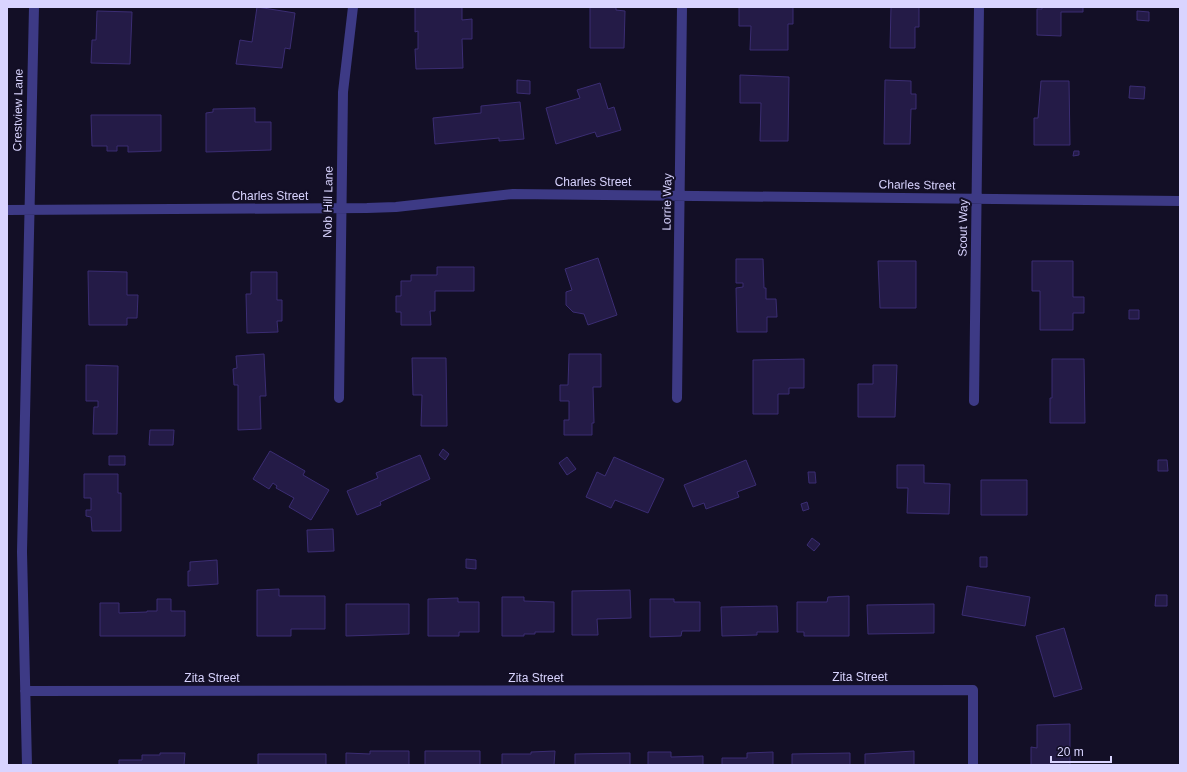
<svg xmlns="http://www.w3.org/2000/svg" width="1187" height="772" viewBox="0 0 1187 772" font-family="Helvetica,sans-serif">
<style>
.building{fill:#241b47;stroke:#3b2d73}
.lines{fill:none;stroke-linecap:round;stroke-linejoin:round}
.street{stroke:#3d3a85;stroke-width:10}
.labels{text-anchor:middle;stroke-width:4;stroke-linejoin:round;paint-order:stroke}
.street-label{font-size:12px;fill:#d9d4ff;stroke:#130f26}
</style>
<rect width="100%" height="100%" fill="#130f26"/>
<path class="building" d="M257 7 295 13 290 49 285 48 282 68 236 64 240 40 252 42Z
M415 7H462V20L472 19V39H462L463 68 416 69 415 49H418V31L415 32Z
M590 7H616V10L625 11 624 48H590Z
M739 7H793V24H788V50H750L751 26H739Z
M891 7H919V27H915V48H890Z
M1042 7H1083V12H1061V36L1037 35V9H1042Z
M97 11 132 12 130 64 91 63 92 40H96Z
M1137 11 1149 12V21L1137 20Z
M740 75 789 77 788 141H760L761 103H740Z
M517 80 530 81V94L517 93Z
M885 80 911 81V94H916V109H911L910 144H884Z
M1041 81H1069L1070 145H1034V118H1038Z
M600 83 608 109 614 107 621 130 597 137 595 132 556 144 546 108 580 98 577 90Z
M1130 86 1145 87 1144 99 1129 98Z
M520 102 524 139 499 141V138L435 144 433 118 481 113V106Z
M255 108V122H271V150L206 152V113L213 112V109Z
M91 115H161V151L128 152V146H117V151H107V146H92Z
M1074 151H1079V155L1073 156Z
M598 258 617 315 588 325 584 314 573 312 566 305V292L572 290 565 269Z
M736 259H763L764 288H766V299H776L777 317H767V332H737L736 288 743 287V283H736Z
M878 261H916V308H880Z
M1032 261H1073V297H1084V313H1073V330H1040V291H1032Z
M437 267H474V291H435V311H430L431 325H401V312H396V296H401V281H411V275H437Z
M88 271 127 272V295H138L137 318H127V325H89Z
M251 272H277V300H282V321H277L278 332 247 333 246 294H251Z
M1129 310H1139V319H1129Z
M264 354 266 396H260L261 429 238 430V385H234L233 369 237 368 236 356Z
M569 354H601V387H593L594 423H592V435H564V420H569V401H560V385H568Z
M412 358H446L447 426H421L422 395H413Z
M804 359V388H789V394H778V414H753V360Z
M1052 359H1084L1085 423H1050V398H1052Z
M86 365 118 366 117 434H93L94 407H98V401H86Z
M873 365H897L895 417H858V384H873Z
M150 430H174L173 445H149Z
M443 449 449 454 445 460 439 455Z
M270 451 305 471 303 475 329 490 311 520 289 507 294 498 276 488 277 486 273 483 269 489 253 479Z
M420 455 430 479 380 502 381 505 357 515 347 491 378 478 376 473Z
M109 456H125V465H109Z
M567 457 576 469 567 475 559 463Z
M614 457 664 479 648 513 615 500 611 508 586 497 597 472 605 476Z
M746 460 756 485 737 492 739 497 706 509 704 503 693 507 684 485Z
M1158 460H1167L1168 471H1158Z
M897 465H924V483L950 484 949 514 907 513 908 488H897Z
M808 472H815L816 483H809Z
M84 474H118V493H121V531H92L91 517 86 516V510H91V498H84Z
M981 480H1027V515H981Z
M807 502 809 509 803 511 801 504Z
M333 529 334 551 308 552 307 530Z
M812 538 820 544 814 551 807 545Z
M980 557H987V567H980Z
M466 559 476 560V569L466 568Z
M217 560 218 584 188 586V571H190V562Z
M967 586 1030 597 1025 626 962 615Z
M279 589V596H325V629H291V636H257V590Z
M630 590 631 618 597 619 598 635H572V591Z
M1156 595H1167V606H1155Z
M849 596V636H804V632H797V602H827L828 597Z
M502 597H524V601L554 602V632H535V634H524V636H502Z
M458 598V602H479V632H459V636H428V599Z
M157 599H171V611H185V636H100V603H119V613L147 612V611H157Z
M650 599H674V602H700V631H682L681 636 650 637Z
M346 604H409V634L346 636Z
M934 604V633L868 634 867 605Z
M777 606 778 632H757V635L722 636 721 607Z
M1064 628 1082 689 1054 697 1036 636Z
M1070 724V765H1031V747L1037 748V725Z
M370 751H409V765H346V753L370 754Z
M425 751H480V765H425Z
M555 751 554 765H502V754H531V752Z
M914 751V765H865V754Z
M648 752H671V757L703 756V765H648Z
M773 752V765H722V758H747V753Z
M160 753H185L184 765H119V760H142V755H160Z
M630 753V765H575V754Z
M850 753V765H792V754Z
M258 754H326V765H258Z"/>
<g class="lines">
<path class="street" d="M7 210 367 208 396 207 513 194 1180 201
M339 398 343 92 353 7
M677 398 682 7
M974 401 979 7
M25 691 973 690V765
M27 765 22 552 34 7"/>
</g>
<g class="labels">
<g class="street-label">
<text transform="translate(18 110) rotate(-89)" y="4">Crestview Lane</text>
<text x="593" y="186">Charles Street</text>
<text transform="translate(917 185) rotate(1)" y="4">Charles Street</text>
<text x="270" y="200">Charles Street</text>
<text transform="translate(328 202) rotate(-89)" y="4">Nob Hill Lane</text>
<text transform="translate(667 202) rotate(-89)" y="4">Lorrie Way</text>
<text transform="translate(963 228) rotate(-89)" y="4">Scout Way</text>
<text x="860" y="681">Zita Street</text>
<text x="212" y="682">Zita Street</text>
<text x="536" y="682">Zita Street</text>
</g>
</g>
<rect width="1187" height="772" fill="none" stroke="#d9d4ff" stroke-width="16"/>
<path d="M1051 756v6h60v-6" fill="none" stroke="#d9d4ff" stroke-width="2"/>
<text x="1057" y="756" font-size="12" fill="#d9d4ff" stroke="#130f26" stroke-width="3" paint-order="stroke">20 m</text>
</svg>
